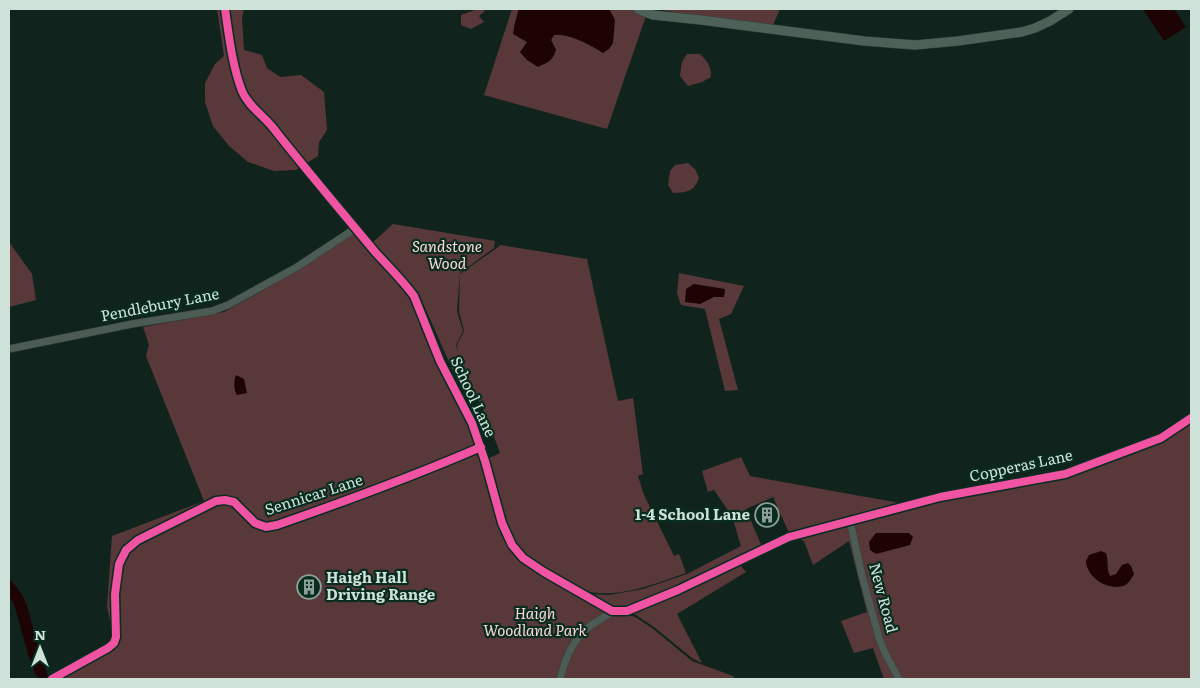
<svg xmlns="http://www.w3.org/2000/svg" width="1200" height="688" viewBox="0 0 1200 688" font-family="Literata,serif">
<style>
.green{fill:#59383a}
.water{fill:#1e0305}
.lines{fill:none;stroke-linecap:round;stroke-linejoin:round}
.minor-casing{stroke:#31403b;stroke-width:8}
.major-casing{stroke:#31403b;stroke-width:10}
.minor{stroke:#4c5b54;stroke-width:7}
.major{stroke:#4e6159;stroke-width:9}
.cycleway-casing{stroke:#082c1f;stroke-width:11}
.cycleway{stroke:#f153a3;stroke-width:8}
.labels{text-anchor:middle;stroke-width:4.5;stroke-linejoin:round;paint-order:stroke}
.park-label{font-size:15px;font-style:italic;fill:#fed6d8;stroke:#082c1f}
.street-label{font-size:15px;fill:#cfe2d9;stroke:#082c1f}
.poi-label{font-size:15px;font-weight:bold;fill:#cfe2d9;stroke:#082c1f;text-anchor:end}
</style>
<rect width="100%" height="100%" fill="#10241d"/>
<path class="green" d="M217 9H244L242 18 244 50 262 55 267 68 280 77 301 75 324 92 327 130 319 142 318 156 296 170 274 171 248 162 229 146 213 126 205 102V83L215 64 224 56Z
M478 9H482L485 11 479 16 484 22 471 29 461 25V15Z
M512 9H519L515 23 514 34 527 42 556 50 551 40 554 35C569 33 591 45 603 53L615 20 609 9H638L647 13 607 129 484 95Z
M664 9H780L773 25C736 22 699 18 663 10Z
M687 54H700C708 62 711 66 711 77L702 82 688 86 680 76 682 62Z
M688 163 695 169 699 178C694 192 687 192 673 193L668 185 670 171 675 165Z
M393 224 495 241 494 248 460 273 457 311 463 331 456 345 458 353 457 345 464 331 459 311 460 274 501 245 587 259 618 401 633 398 643 474 638 476 644 495 674 556 679 554 686 573C657 583 621 598 590 592 581 590 565 579 556 575 540 566 522 554 513 538 499 514 495 485 489 458L500 453 487 418 463 368 454 373 418 292 389 263 373 242Z
M356 232 405 288 413 301 480 447 501 535 512 551 559 585 622 613 635 617 652 628 692 661 733 676 735 679H49L112 642 114 638 107 607 112 536 204 501 146 356 149 345 143 327 224 312 265 289Z
M9 242 32 274 36 300 9 307Z
M679 273 744 286 731 314 719 319 738 390 725 391 705 309 681 305 677 293Z
M1191 418V679H884L873 648 854 653 841 621 867 612 849 541 813 565 804 541 789 533 773 497 746 509 762 547 736 560 746 572 677 614 702 663 692 658 654 627 636 615 613 608 588 594 609 595 643 589 687 574 741 546 732 516 714 490 708 492 702 471 741 457 750 476 911 505 1065 474 1161 438Z"/>
<path class="water" d="M519 9C526 9 540 11 546 9H609L615 20 613 43 609 49 603 53C591 45 568 33 554 35L551 40 556 50C552 62 548 62 538 67L527 60 520 52 527 42 513 34 515 23Z
M1143 9H1174L1186 27 1164 41Z
M694 284 725 289 724 297H714L700 304 685 302 686 289Z
M236 375 244 379 247 393 237 395C233 389 234 381 236 375Z
M876 533H909L913 537 910 545 876 554 870 550 869 542Z
M1101 551 1106 553C1109 561 1106 568 1110 576L1116 574 1122 565 1128 563 1131 566 1134 574C1131 579 1128 585 1123 586 1110 590 1093 581 1088 569 1087 567 1086 564 1086 561L1089 555Z
M9 579C28 597 28 611 35 635 39 650 44 665 49 679H41L35 674 28 654 14 604 9 596Z"/>
<g class="lines">
<g class="minor-casing">
<path id="minor" d="M225 9C229 36 232 65 242 91 248 106 264 116 274 129 307 171 342 212 376 253 389 267 403 281 414 296L440 361 472 423 485 461 502 523 512 545 523 558 544 572 612 611H627L678 590 789 537 940 497 1065 474 1161 438 1191 418
M9 349 132 324 212 311 228 305 297 267 356 228
M850 520 862 576 880 641 886 655 899 679
M52 679 108 648 114 643 116 637 115 594 119 564 126 550 138 540 216 501 225 500 234 502 255 523 266 527 277 525C346 501 414 476 481 447
M560 679C565 660 572 640 589 627 596 621 605 618 612 611"/>
</g>
<g class="major-casing">
<path id="major" d="M638 9 653 15 663 16 701 20 864 41 915 45 958 41 1022 32 1035 28 1050 21 1069 9"/>
</g>
<use href="#minor" class="minor"/>
<use href="#major" class="major"/>
<g class="cycleway-casing">
<path id="cycleway" d="M225 9C229 36 232 65 242 91 248 106 264 116 274 129 307 171 342 212 376 253 389 267 403 281 414 296L440 361 472 423 485 461 502 523 512 545 523 558 544 572 612 611H627L678 590 789 537 940 497 1065 474 1161 438 1191 418
M52 679 108 648 114 643 116 637 115 594 119 564 126 550 138 540 216 501 225 500 234 502 255 523 266 527 277 525C346 501 414 476 481 447"/>
</g>
<use href="#cycleway" class="cycleway"/>
</g>
<defs>
<g id="building-ring" transform="scale(1.25)"><circle r="9.5" fill="#082c1f" stroke="#8ca097" stroke-width="1.5"/><path d="M-4-6H4V6H1V3H-1V6H-4ZM-2.5-4.3h1.7v1.8h-1.7ZM.8-4.3h1.7v1.8H.8ZM-2.5-1h1.7V.8h-1.7ZM.8-1h1.7V.8H.8Z" fill="#8ca097"/></g>
</defs>
<g fill-rule="evenodd">
<use href="#building-ring" x="767" y="515"/>
<use href="#building-ring" x="309" y="587"/>
</g>
<g class="labels">
<g class="park-label">
<text x="447" y="252">Sandstone<tspan x="447" dy="17">Wood</tspan></text>
<text x="535" y="619">Haigh<tspan x="535" dy="17">Woodland Park</tspan></text>
</g>
<g class="street-label">
<text transform="translate(160 305) rotate(-11)" y="5">Pendlebury Lane</text>
<text transform="translate(473 397) rotate(65)" y="5">School Lane</text>
<text transform="translate(1021 466) rotate(-12)" y="5">Copperas Lane</text>
<text transform="translate(314 495) rotate(-18)" y="5">Sennicar Lane</text>
<text transform="translate(883 598) rotate(75)" y="5">New Road</text>
</g>
<g class="poi-label">
<text x="750" y="520">1-4 School Lane</text>
<text x="326" y="583" text-anchor="start">Haigh Hall<tspan x="326" dy="17">Driving Range</tspan></text>
</g>
</g>
<rect width="1200" height="688" fill="none" stroke="#cfe2d9" stroke-width="20"/>
<g transform="translate(40 648)" stroke="#082c1f" stroke-width="4" paint-order="stroke">
<path d="M0-4L9 19L0 12L-9 19Z" fill="#cfe2d9"/>
<text y="-8" font-size="14" font-weight="bold" text-anchor="middle" fill="#cfe2d9">N</text>
</g>
</svg>
